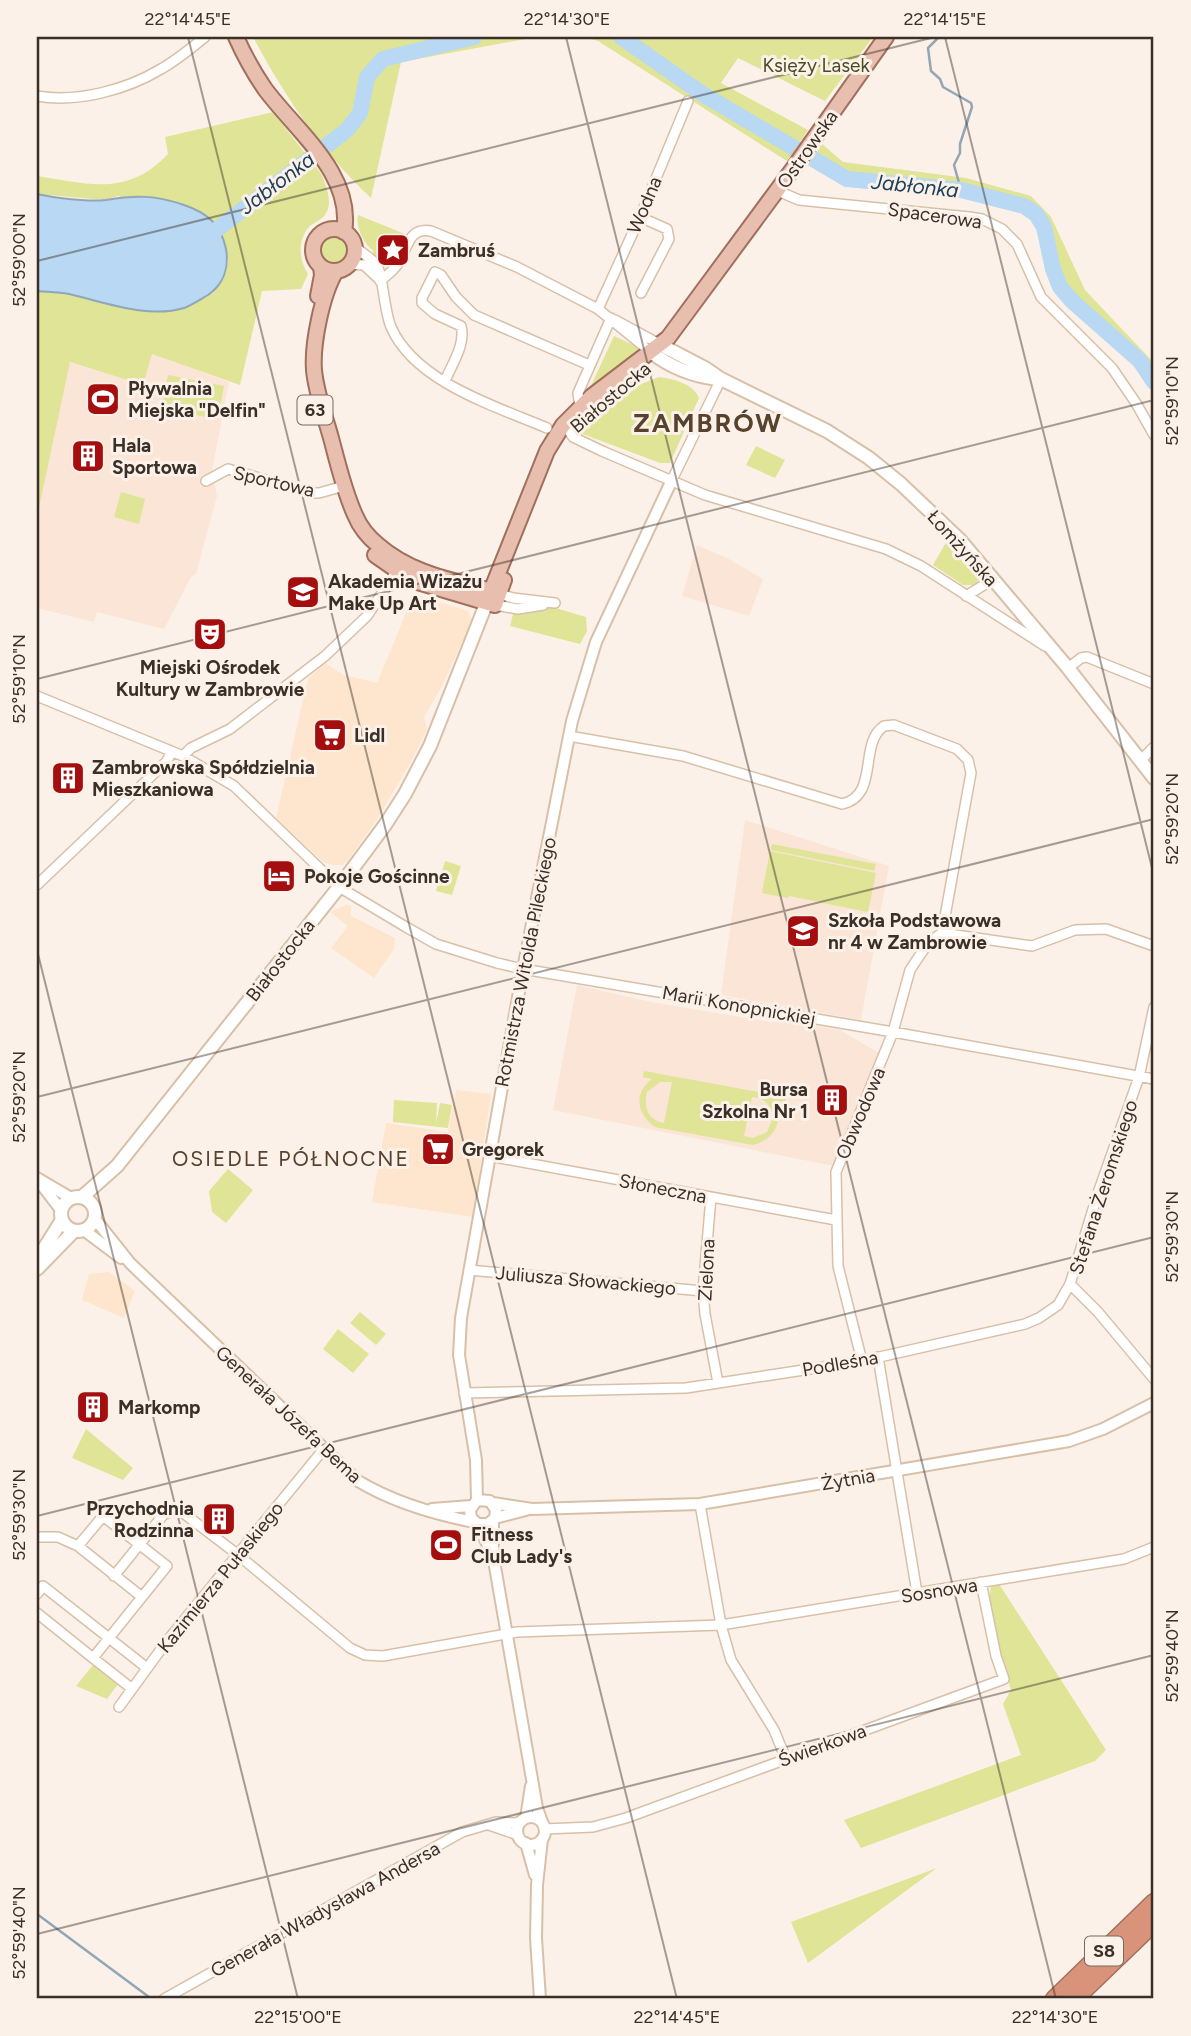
<svg xmlns="http://www.w3.org/2000/svg" width="1191" height="2036" viewBox="0 0 1191 2036" font-family="Figtree,sans-serif">
<style>
.built{fill:#fee5cd}
.education{fill:#fae5d7}
.green{fill:#dfe496;fill-rule:evenodd}
.water{fill:#b8d8f3;stroke:#92a6b6;stroke-width:2}
.lines{fill:none;stroke-linecap:round;stroke-linejoin:round}
.stream{stroke:#92a6b6;stroke-width:2.5}
.river{stroke:#b8d8f3;stroke-width:16}
.minor-tunnel{stroke:#d5cac1;stroke-width:9;stroke-dasharray:9 4.5;stroke-linecap:butt}
.minor-casing{stroke:#d8c0a8;stroke-width:12}
.tertiary-casing{stroke:#d8c0a8;stroke-width:14}
.secondary-casing{stroke:#d8c0a8;stroke-width:16}
.primary-casing{stroke:#a1705d;stroke-width:18}
.motorway-casing{stroke:#a1705d;stroke-width:19}
.minor{stroke:#fff;stroke-width:9}
.tertiary{stroke:#fff;stroke-width:10}
.secondary{stroke:#fff;stroke-width:12}
.primary{stroke:#e8beaf;stroke-width:14}
.motorway{stroke:#d9937a;stroke-width:16}
.primary-bridge-casing{stroke:#a1705d;stroke-width:18;stroke-linecap:butt}
.primary-bridge{stroke:#e8beaf;stroke-width:14}
.ticks{fill:none;stroke:#3a3027;stroke-width:2;stroke-opacity:0.45}
.labels{text-anchor:middle;stroke-width:6;stroke-linejoin:round;paint-order:stroke}
.shield{fill:#fcf1e8;stroke:#746a61;stroke-width:2}
.shield-label{font-size:18px;font-weight:bold;fill:#3a3027}
.park-label{font-size:19px;fill:#494b21;stroke:#fcf1e8}
.street-label{font-size:19px;fill:#3a3027;stroke:#fcf1e8}
.poi-label{font-size:19px;font-weight:bold;fill:#3a3027;stroke:#fcf1e8;text-anchor:start}
.water-label{font-size:21px;font-style:italic;fill:#1c405b;stroke:#fcf1e8}
.neighbourhood-label{font-size:21px;letter-spacing:2px;fill:#57422e;stroke:#fcf1e8}
.district-label{font-size:26px;font-weight:bold;letter-spacing:2px;fill:#57422e;stroke:#fcf1e8}
.neatline{fill:none;stroke:#3a3027;stroke-width:2.5}
.ticks-label{font-size:18px;text-anchor:middle;fill:#3a3027}
</style>
<rect width="100%" height="100%" fill="#fcf1e8"/>
<path class="built" d="M414 594 468 611 472 621 442 686 424 717 427 729 413 758 376 821 348 860 342 865H333L323 862 276 818 308 679 325 663 344 675 377 683Z
M346 905 351 906V916L395 938 394 949 374 978 331 948 348 926 330 912Z
M456 1090 491 1094 473 1217 372 1202 386 1123 448 1132Z
M109 1272 135 1291 124 1318 82 1300 89 1274Z"/>
<path class="education" d="M152 353 229 382 212 471 217 496 196 574 191 577 164 629 97 612 94 622 37 608V515L69 362 143 385Z
M697 545 727 558 763 579 749 616 682 596Z
M745 820 889 866 861 1020 721 995Z
M577 985 651 1002 771 1022 790 1021 840 1030 881 1054 834 1166 553 1110Z"/>
<path class="green" d="M253 37H536L401 62 371 198C322 153 284 95 253 37Z
M584 37H873L825 101 738 58 721 83 808 130 787 161 598 41Z
M273 112 322 175C326 186 333 202 326 213 323 220 314 222 309 227 297 241 299 260 308 274L301 289 262 291 240 385 152 354 143 385 70 362 37 517V291L67 294 136 310 184 308 228 262 222 231 118 196 104 200 37 194V176C89 184 127 197 168 154L165 137Z
M822 144 843 162 966 178 1031 196 1051 217 1085 290 1154 363V373L1144 360 1070 289 1058 269 1048 224 1039 213 1028 205 969 186 846 173 813 156Z
M358 215 405 234 390 265 383 266 372 256 373 250C364 245 355 225 358 215Z
M319 251a15 15 0 1 1 30 0a15 15 0 1 1-30 0Z
M614 336 638 347 636 355 589 390Z
M168 375 224 386 218 419 161 409Z
M659 377C673 379 693 383 699 398L670 463H660L580 433 582 429 641 384Z
M756 446 785 460 775 478 746 465Z
M121 492 145 499 139 524 114 517Z
M948 539 978 575 980 578 975 585H963L933 565Z
M552 607 586 617 587 631 580 644 510 626 513 614Z
M772 844 876 864 874 871 771 850Z
M770 851 876 873 868 912 789 896 788 898 762 893Z
M445 861 461 866 452 895 436 891Z
M644 1071 786 1097 785 1102 774 1101C784 1122 775 1139 753 1145L655 1127C637 1114 633 1093 652 1079L643 1077ZM660 1082H672L664 1123C648 1120 643 1107 647 1092ZM752 1097C765 1098 771 1105 773 1118L767 1132 753 1138 744 1136Z
M394 1100 437 1103 436 1123 440 1103 452 1105 448 1128 393 1122Z
M228 1169 253 1190 226 1223 212 1212 209 1191Z
M360 1312 386 1334 376 1345 350 1323Z
M338 1329 369 1354 353 1373 323 1349Z
M86 1429 133 1468 123 1480 72 1458Z
M999 1584 1106 1750 1095 1761 861 1848 844 1820 1021 1755 1003 1704 1011 1690C1004 1664 985 1612 991 1587Z
M93 1665 118 1684 107 1699 76 1686Z
M937 1868 808 1963 791 1922Z"/>
<path class="water" d="M37 194C55 198 88 202 106 200 136 195 155 195 184 205 208 213 221 225 226 249 229 267 224 284 208 295 201 299 192 305 184 308 148 319 104 302 69 294 58 292 47 292 37 291Z"/>
<g class="lines">
<path class="stream" d="M939 37 928 48 931 71 940 79 943 87 971 103 972 107 960 144V153L954 165 961 190
M37 1914 149 1997"/>
<path class="river" d="M621 37 704 95 847 179 961 190 1024 206 1036 214 1044 227 1053 269 1060 287 1072 301 1140 361 1154 382
M203 240 347 130 360 113 367 77 383 59 474 37"/>
<path class="minor-tunnel" d="M792 152 808 164"/>
<g class="minor-casing">
<path id="minor" d="M37 96C77 103 126 90 161 69 177 60 191 48 205 37
M778 191 799 200 969 217 982 219 1002 229 1017 244 1041 297 1112 368 1136 403 1154 435
M640 217 667 229 669 239 641 293
M355 246C361 253 370 257 376 264 383 273 384 311 391 327 415 382 495 406 547 428
M350 264 364 265 379 279
M380 281C386 276 393 271 397 265 408 250 407 227 431 231L517 267 598 309 651 352
M598 309 640 217 688 101
M615 320 661 345
M445 381C452 364 466 344 461 326L435 314 422 303V298L435 272 441 275 456 297 474 315 589 365
M580 407 578 393 611 318
M569 431 573 437 602 451 705 495 886 549 921 566 1045 646
M206 481 228 469 311 493H319L344 486
M671 482 721 379
M496 593 513 598 555 603
M966 596 992 580
M495 605 518 609 543 605
M1068 668 1081 658 1087 657 1154 684
M37 696 183 756 234 786 339 887 406 927 436 944 497 963 523 969 893 1032 1154 1079
M569 736 683 756 842 804C880 796 858 743 884 726L894 725 957 749 968 760 971 773 942 933 928 943 910 970 893 1032 836 1172 838 1266 862 1361
M183 756 191 748 230 729 325 656 367 616 396 572
M1140 761 1154 747
M37 885 166 762 172 752
M942 933 1032 946 1075 930 1106 929 1154 946
M489 1156 836 1220
M711 1197 703 1291 705 1314 718 1383
M469 1270 703 1291
M1070 1284 1098 1312 1154 1379
M878 1357 917 1593
M464 1393 686 1388 862 1361 1025 1324 1039 1318 1058 1305 1070 1284 1098 1193 1139 1077 1154 1007
M700 1504 721 1625 731 1660 774 1730 786 1759
M103 1516 167 1566 142 1597 78 1546Z
M37 1537H58L78 1546
M114 1576 164 1514 178 1509 237 1554 350 1648 365 1655 383 1656 517 1632 721 1625 1124 1559 1154 1547
M37 1594 43 1586 147 1668
M37 1613 93 1658 142 1597
M93 1658 131 1688
M119 1707 167 1641 323 1450
M489 1825 518 1835
M544 1829 593 1827 626 1818 1004 1679 996 1656 981 1582
M164 1999 462 1832 496 1822 515 1823 522 1821"/>
</g>
<g class="tertiary-casing">
<path id="tertiary" d="M37 1178 71 1198
M41 1184 61 1210
M95 1219 130 1263 358 1481C393 1502 433 1514 474 1522
M85 1231 121 1258
M477 1500 476 1460 459 1355 461 1318 523 969 572 721 596 642 671 482
M493 1503 532 1509 700 1504 1069 1441 1103 1429 1154 1403
M432 1509 471 1506
M495 1518 526 1510
M493 1521V1555L537 1808 542 1822
M478 1524H488L495 1518 496 1510 490 1501 477 1500 470 1510 471 1518 478 1524 491 1552
M517 1831a14 14 0 1 1 28 0a14 14 0 1 1-28 0Z
M526 1818 531 1786
M526 1843 535 1875
M540 1999 536 1938 537 1885 542 1839"/>
</g>
<g class="secondary-casing">
<path id="secondary" d="M661 345 705 368 721 379 827 431 869 458 901 484 960 540 1068 668 1154 778
M651 352C670 367 694 376 717 379
M61 1214a17 17 0 1 1 34 0a17 17 0 1 1-34 0Z
M82 1197 117 1166 339 887 385 825 405 794 430 746 490 594
M38 1258 62 1220
M37 1269 74 1231"/>
</g>
<g class="primary-casing">
<path id="primary" d="M236 37C244 55 254 73 265 89 296 131 354 174 344 232
M811 143 886 37
M313 250a21 21 0 1 1 42 0a21 21 0 1 1-42 0Z
M336 271C322 294 312 344 314 370 316 393 325 416 331 438 338 464 344 491 355 515 360 527 368 537 378 545 410 573 450 580 491 591L547 451 563 425 592 396 668 338 795 166
M318 296 322 275 321 267
M582 418 623 384
M375 555 411 580 495 605 504 580"/>
</g>
<g class="motorway-casing">
<path id="motorway" d="M1054 1999 1154 1902
M1075 1999 1154 1923"/>
</g>
<use href="#minor" class="minor"/>
<use href="#tertiary" class="tertiary"/>
<use href="#secondary" class="secondary"/>
<use href="#primary" class="primary"/>
<use href="#motorway" class="motorway"/>
<g class="primary-bridge-casing">
<path id="primary-bridge" d="M795 166 811 143"/>
</g>
<use href="#primary-bridge" class="primary-bridge"/>
</g>
<path class="ticks" d="M188 37 677 1999M566 37 1056 1999M945 37 1154 876M37 261 935 37M37 679 1154 400M37 950 298 1999M37 1097 1154 819M37 1516 1154 1237M37 1934 1154 1655"/>
<defs>
<g id="sight-square" transform="scale(1.75)"><rect x="-9" y="-9" width="18" height="18" rx="4" fill="#a40e0f" stroke="#fcf1e8"/><path d="M0-6L1.8-2.2L6-1.7L2.9 1.2L3.7 5.4L0 3.3L-3.7 5.4L-2.9 1.2L-6-1.7L-1.8-2.2Z" fill="#fff"/></g>
<g id="stadium-square" transform="scale(1.75)"><rect x="-9" y="-9" width="18" height="18" rx="4" fill="#a40e0f" stroke="#fcf1e8"/><path d="M0-5a6.5 5 0 1 0 0 10a6.5 5 0 1 0 0-10ZM-3.5-1.8h7v3.6h-7Z" fill="#fff"/></g>
<g id="building-square" transform="scale(1.75)"><rect x="-9" y="-9" width="18" height="18" rx="4" fill="#a40e0f" stroke="#fcf1e8"/><path d="M-4-6H4V6H1V3H-1V6H-4ZM-2.5-4.3h1.7v1.8h-1.7ZM.8-4.3h1.7v1.8H.8ZM-2.5-1h1.7V.8h-1.7ZM.8-1h1.7V.8H.8Z" fill="#fff"/></g>
<g id="university-square" transform="scale(1.75)"><rect x="-9" y="-9" width="18" height="18" rx="4" fill="#a40e0f" stroke="#fcf1e8"/><path d="M0-5L7-2L0 1L-7-2ZM-4 1L0 2.5L4 1V4Q0 6-4 4Z" fill="#fff"/></g>
<g id="theatre-square" transform="scale(1.75)"><rect x="-9" y="-9" width="18" height="18" rx="4" fill="#a40e0f" stroke="#fcf1e8"/><path d="M-5-5.5Q0-4 5-5.5V0Q5 5 0 6Q-5 5-5 0ZM-3.3-2.5H-1v1.5H-3.3ZM1-2.5H3.3v1.5H1ZM-2.8 1Q0 5.5 2.8 1Z" fill="#fff"/></g>
<g id="supermarket-square" transform="scale(1.75)"><rect x="-9" y="-9" width="18" height="18" rx="4" fill="#a40e0f" stroke="#fcf1e8"/><path d="M-6-5.5h2.5l.6 2H6L4.5 2H-2.5L-4.4-4H-6ZM-1.5 3.2a1.3 1.3 0 1 0 .1 0ZM3 3.2a1.3 1.3 0 1 0 .1 0Z" fill="#fff"/></g>
<g id="hotel-square" transform="scale(1.75)"><rect x="-9" y="-9" width="18" height="18" rx="4" fill="#a40e0f" stroke="#fcf1e8"/><path d="M-6-4.5h1.5V1H6V5H4.5V3h-9V5H-6ZM-4 0a1.8 1.8 0 1 1 3.6 0ZM.5 0V-2.5h3Q6-2.5 6 0Z" fill="#fff"/></g>
<g id="school-square" transform="scale(1.75)"><rect x="-9" y="-9" width="18" height="18" rx="4" fill="#a40e0f" stroke="#fcf1e8"/><path d="M0-5L7-2L0 1L-7-2ZM-4 1L0 2.5L4 1V4Q0 6-4 4Z" fill="#fff"/></g>
</defs>
<g fill-rule="evenodd">
<use href="#sight-square" x="393" y="250"/>
<use href="#stadium-square" x="103" y="399"/>
<use href="#building-square" x="88" y="456"/>
<use href="#university-square" x="303" y="592"/>
<use href="#theatre-square" x="210" y="634"/>
<use href="#supermarket-square" x="330" y="735"/>
<use href="#building-square" x="68" y="778"/>
<use href="#hotel-square" x="279" y="876"/>
<use href="#school-square" x="803" y="931"/>
<use href="#building-square" x="832" y="1100"/>
<use href="#supermarket-square" x="438" y="1149"/>
<use href="#building-square" x="93" y="1407"/>
<use href="#building-square" x="219" y="1519"/>
<use href="#stadium-square" x="446" y="1545"/>
</g>
<g class="labels">
<g class="shield">
<rect x="297.5" y="395.5" width="35" height="29" rx="5"/>
<rect x="1085" y="1936.5" width="38" height="29" rx="5"/>
</g>
<g class="shield-label">
<text x="315" y="416">63</text>
<text x="1104" y="1957">S8</text>
</g>
<g class="park-label">
<text x="816" y="72">Księży Lasek</text>
</g>
<g class="street-label">
<text transform="translate(807 149) rotate(-55)" y="7">Ostrowska</text>
<text transform="translate(644 205) rotate(-67)" y="7">Wodna</text>
<text transform="translate(935 215) rotate(8)" y="7">Spacerowa</text>
<text transform="translate(610 397) rotate(-40)" y="7">Białostocka</text>
<text transform="translate(274 481) rotate(13)" y="7">Sportowa</text>
<text transform="translate(963 548) rotate(48)" y="7">Łomżyńska</text>
<text transform="translate(280 960) rotate(-52)" y="7">Białostocka</text>
<text transform="translate(525 962) rotate(-79)" y="7">Rotmistrza Witolda Pileckiego</text>
<text transform="translate(739 1005) rotate(10)" y="7">Marii Konopnickiej</text>
<text transform="translate(860 1113) rotate(-67)" y="7">Obwodowa</text>
<text transform="translate(1103 1187) rotate(-72)" y="7">Stefana Żeromskiego</text>
<text transform="translate(663 1188) rotate(11)" y="7">Słoneczna</text>
<text transform="translate(706 1270) rotate(-87)" y="7">Zielona</text>
<text transform="translate(586 1280) rotate(5)" y="7">Juliusza Słowackiego</text>
<text transform="translate(840 1363) rotate(-10)" y="7">Podleśna</text>
<text transform="translate(289 1414) rotate(43)" y="7">Generała Józefa Bema</text>
<text transform="translate(848 1479) rotate(-10)" y="7">Żytnia</text>
<text transform="translate(220 1577) rotate(-51)" y="7">Kazimierza Pułaskiego</text>
<text transform="translate(939 1590) rotate(-9)" y="7">Sosnowa</text>
<text transform="translate(822 1745) rotate(-20)" y="7">Świerkowa</text>
<text transform="translate(325 1909) rotate(-29)" y="7">Generała Władysława Andersa</text>
</g>
<g class="poi-label">
<text x="418" y="257">Zambruś</text>
<text x="128" y="395">Pływalnia<tspan x="128" dy="22">Miejska "Delfin"</tspan></text>
<text x="112" y="452">Hala<tspan x="112" dy="22">Sportowa</tspan></text>
<text x="328" y="588">Akademia Wizażu<tspan x="328" dy="22">Make Up Art</tspan></text>
<text x="210" y="674" text-anchor="middle">Miejski Ośrodek<tspan x="210" dy="22">Kultury w Zambrowie</tspan></text>
<text x="354" y="742">Lidl</text>
<text x="92" y="774">Zambrowska Spółdzielnia<tspan x="92" dy="22">Mieszkaniowa</tspan></text>
<text x="304" y="883">Pokoje Gościnne</text>
<text x="828" y="927">Szkoła Podstawowa<tspan x="828" dy="22">nr 4 w Zambrowie</tspan></text>
<text x="808" y="1096" text-anchor="end">Bursa<tspan x="808" dy="22">Szkolna Nr 1</tspan></text>
<text x="462" y="1156">Gregorek</text>
<text x="118" y="1414">Markomp</text>
<text x="194" y="1515" text-anchor="end">Przychodnia<tspan x="194" dy="22">Rodzinna</tspan></text>
<text x="471" y="1541">Fitness<tspan x="471" dy="22">Club Lady's</tspan></text>
</g>
<g class="water-label">
<text transform="translate(277 183) rotate(-37)" y="7">Jabłonka</text>
<text transform="translate(915 186) rotate(6)" y="7">Jabłonka</text>
</g>
<g class="neighbourhood-label">
<text x="291" y="1166">OSIEDLE PÓŁNOCNE</text>
</g>
<g class="district-label">
<text x="708" y="432">ZAMBRÓW</text>
</g>
</g>
<rect width="1191" height="2036" fill="none" stroke="#fcf1e8" stroke-width="77"/>
<rect x="38" y="38" width="1114" height="1959" class="neatline"/>
<g class="ticks-label">
<text x="188" y="25">22°14'45"E</text>
<text x="567" y="25">22°14'30"E</text>
<text x="945" y="25">22°14'15"E</text>
<text transform="translate(19 260) rotate(-90)" y="6">52°59'00"N</text>
<text transform="translate(1172 401) rotate(-90)" y="6">52°59'10"N</text>
<text transform="translate(19 679) rotate(-90)" y="6">52°59'10"N</text>
<text transform="translate(1172 819) rotate(-90)" y="6">52°59'20"N</text>
<text transform="translate(19 1097) rotate(-90)" y="6">52°59'20"N</text>
<text transform="translate(1172 1237) rotate(-90)" y="6">52°59'30"N</text>
<text transform="translate(19 1515) rotate(-90)" y="6">52°59'30"N</text>
<text transform="translate(1172 1656) rotate(-90)" y="6">52°59'40"N</text>
<text transform="translate(19 1933) rotate(-90)" y="6">52°59'40"N</text>
<text x="298" y="2023">22°15'00"E</text>
<text x="677" y="2023">22°14'45"E</text>
<text x="1055" y="2023">22°14'30"E</text>
</g>
</svg>
